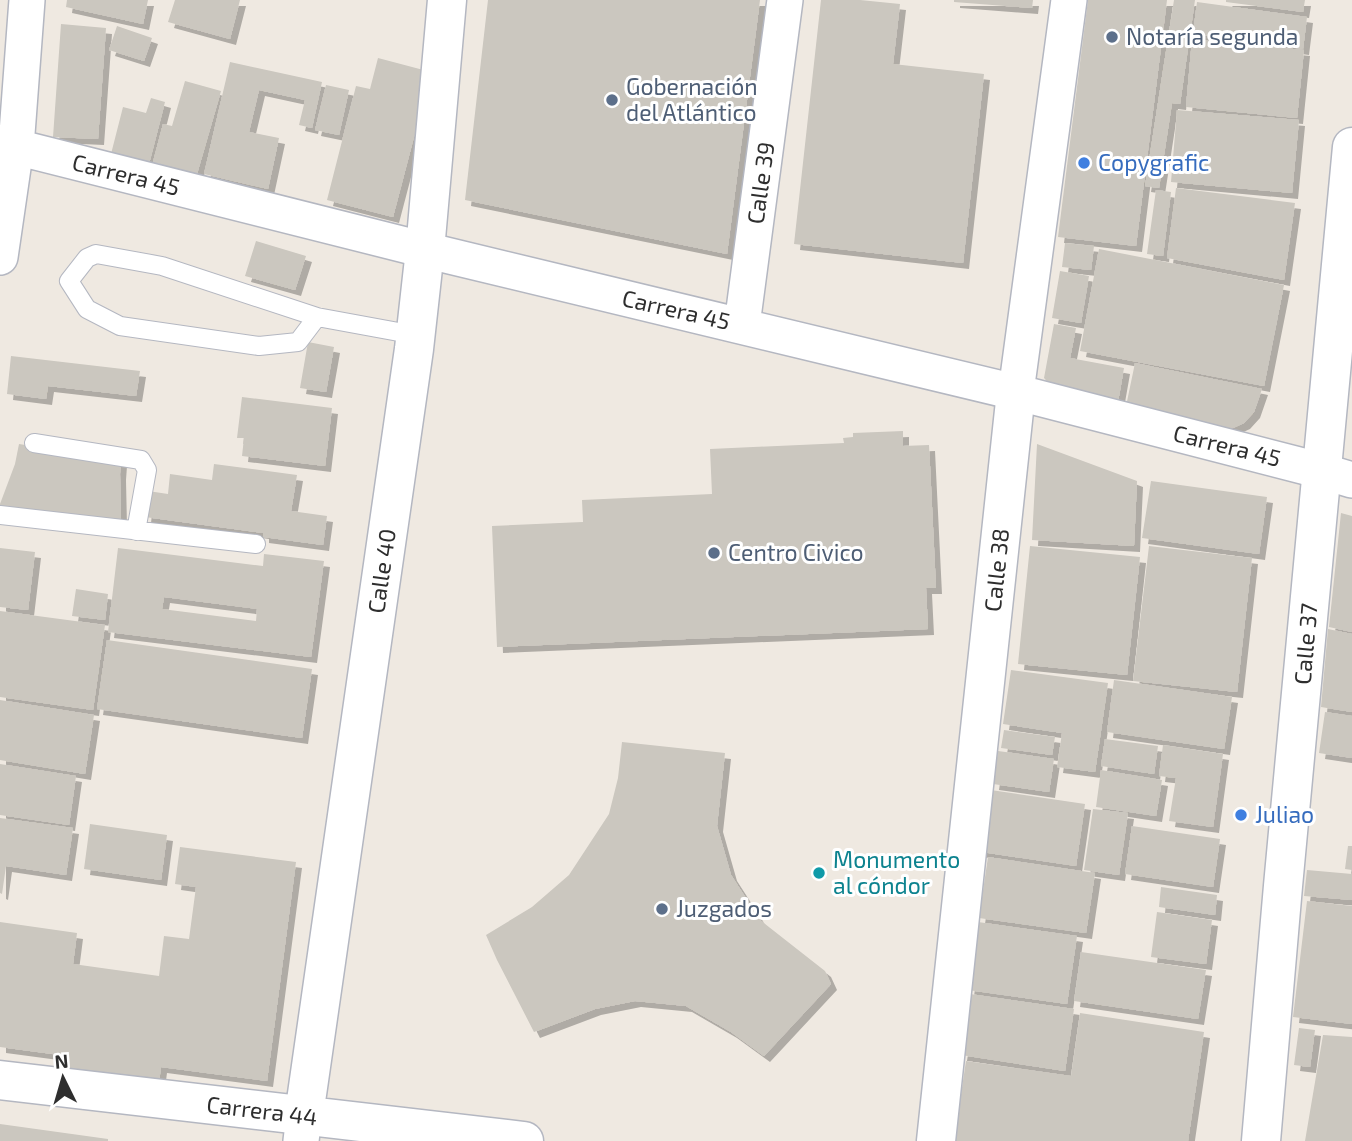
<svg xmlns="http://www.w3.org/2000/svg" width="1352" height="1141" viewBox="0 0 1352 1141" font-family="'Exo 2',sans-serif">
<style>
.building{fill:#cbc7bf;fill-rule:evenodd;filter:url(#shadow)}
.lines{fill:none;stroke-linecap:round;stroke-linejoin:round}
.service-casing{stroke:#b4b7c1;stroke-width:20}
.minor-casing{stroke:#b4b7c1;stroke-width:38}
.tertiary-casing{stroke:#b4b7c1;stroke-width:41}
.service{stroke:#fff;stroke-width:18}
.minor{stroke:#fff;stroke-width:35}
.tertiary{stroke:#fff;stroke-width:38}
.service-dot{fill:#5c6f8a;stroke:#fff;stroke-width:2.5}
.shop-dot{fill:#3f7fe0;stroke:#fff;stroke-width:2.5}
.culture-dot{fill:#0f9aa8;stroke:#fff;stroke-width:2.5}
.labels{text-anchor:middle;stroke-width:6;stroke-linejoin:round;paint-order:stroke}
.service-label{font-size:23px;fill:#4e5e75;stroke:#fff;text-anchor:start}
.shop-label{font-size:23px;fill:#366cbe;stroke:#fff;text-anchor:start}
.street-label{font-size:23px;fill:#2e2e2e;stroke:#fff}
.culture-label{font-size:23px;fill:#0d838f;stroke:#fff;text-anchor:start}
</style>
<defs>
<filter id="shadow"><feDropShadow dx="6" dy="6" stdDeviation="0" flood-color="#0004"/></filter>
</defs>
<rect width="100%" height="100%" fill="#efe9e1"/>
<path class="building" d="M67 0H148L143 24 66 7Z
M175 0H240L230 39 168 22Z
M488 0H760L727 254 465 200Z
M821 0H860L900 4 893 64 984 74 963 263 794 244Z
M954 0H1033L1032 8 954 2Z
M1088 0H1167L1136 246 1058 237Z
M1174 0H1195L1180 104 1172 103 1159 188 1145 186Z
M1226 0H1305L1303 12 1226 2Z
M1197 2 1307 17 1303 49 1193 34Z
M61 24 106 28 98 139 53 137Z
M117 26 152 38 144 61 109 50Z
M1192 39 1304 50 1297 118 1186 107Z
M378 58 431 72 393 217 327 200 356 86 370 89Z
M230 62 322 82 312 128 299 125 305 100 259 90 249 132 279 138 268 189 204 174Z
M185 81 221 91 197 174 153 162 163 124 172 126Z
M326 85 349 90 339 135 315 130Z
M151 98 165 102 149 164 111 154 123 107 146 113Z
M1177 110 1299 120 1292 193 1171 182Z
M1176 188 1295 203 1284 280 1167 258Z
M1156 190 1171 192 1163 256 1147 254Z
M256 241 306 256 295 290 245 276Z
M1065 243 1094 246 1091 270 1062 267Z
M1099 249 1284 285 1264 386 1080 351Z
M1060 271 1089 276 1081 323 1052 318Z
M1054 324 1076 328 1070 358 1124 368 1118 402 1055 390 1044 378Z
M308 342 334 347 326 392 300 388Z
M11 356 140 371 136 396 48 386 46 399 7 394Z
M1135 363 1262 389 1254 412 1244 423 1233 428 1218 429 1125 411Z
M242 397 332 408 325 466 242 456 244 438H237Z
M903 431V446L929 445 936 588H926L928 629 497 647 492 526 583 522 582 500 712 494 710 449 844 443 843 438 853 437V433Z
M19 444 121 460 120 474 121 521 0 509V504L15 464Z
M1037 444 1137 481 1134 546 1032 540Z
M214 464 297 475 291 511 327 516 323 545 263 537V533L145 517 148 491 168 494 170 474 212 480Z
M1151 481 1267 497 1259 554 1142 538Z
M1341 513 1352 516V632L1329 627Z
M1030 546 1140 557 1127 675 1018 664Z
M1149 546 1252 558 1237 692 1133 681Z
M0 548 35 552 28 610 0 607Z
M118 548 263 566 264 554 324 561 311 657 108 632ZM164 597 257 609 256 621 162 609Z
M76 589 108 594 105 620 72 616Z
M0 611 105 625 93 710 0 697Z
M1328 629 1352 634V712L1321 707Z
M107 640 312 669 302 738 97 709Z
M1011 670 1108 683 1095 772 1057 767 1062 733 1003 724Z
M1114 680 1232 697 1224 749 1107 732Z
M0 700 94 715 85 774 0 760Z
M1325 712 1352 716V758L1319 753Z
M1004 730 1055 737 1052 755 1001 748Z
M1105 739 1158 746 1154 774 1101 766Z
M622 742 725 753 717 826 731 875 760 920 825 971 831 984 764 1056 731 1032 686 1006 635 1001 595 1009 534 1032 497 960 486 935 532 907 569 875 609 814 618 778Z
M1163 745 1223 754 1213 827 1169 821 1176 778 1159 776Z
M998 751 1054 759 1049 792 993 784Z
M0 764 76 776 69 825 0 815Z
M1101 770 1162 780 1156 816 1096 807Z
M984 789 1085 804 1076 866 975 851Z
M1093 809 1128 813 1119 875 1084 870Z
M0 818 73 828 66 875 6 866 2 894 0 893Z
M90 824 167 835 161 880 84 869Z
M1132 826 1220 839 1213 887 1125 874Z
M1348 846H1352V870L1345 869Z
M180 847 296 862 267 1081 161 1067 159 1082 59 1068 60 1055 0 1047V922L77 933 73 964 159 976 164 936 189 939 196 887 175 884Z
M988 857 1095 873 1086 933 979 918Z
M1307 870 1352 874V900L1304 896Z
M1161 887 1217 895 1215 915 1159 907Z
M1307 901 1352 906V1024L1293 1017Z
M1157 912 1212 920 1206 964 1151 957Z
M978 922 1077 936 1067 1004 968 990Z
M1081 952 1206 970 1198 1019 1074 1001Z
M970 994 1074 1009 1065 1071 961 1055Z
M1080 1013 1204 1032 1188 1141H954L966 1061 1071 1076Z
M1299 1028 1315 1030 1310 1067 1294 1065Z
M1323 1035 1352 1037V1141H1305Z
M0 1124 108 1139V1141H0Z"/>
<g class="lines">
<g class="service-casing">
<path id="service" d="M317 317 298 342 259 346 120 326 87 309 69 281 87 258 96 254 162 266 317 317 415 335
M34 443 141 460 147 470 136 531
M0 515 256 544"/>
</g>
<g class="minor-casing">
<path id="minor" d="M0 143 425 250 1027 395 1322 471 1352 480
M0 257 16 147 27 0
M742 325 785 0
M1016 392 1069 0
M301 1141 304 1115"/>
</g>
<g class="tertiary-casing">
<path id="tertiary" d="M0 1080 524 1141
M304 1115 414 349 425 250 447 0
M936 1141 1016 392
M1261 1141 1283 886 1352 147"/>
</g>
<use href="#service" class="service"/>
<use href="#minor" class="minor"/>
<use href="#tertiary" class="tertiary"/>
</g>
<g class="service-dot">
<circle cx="1112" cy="37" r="7"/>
<circle cx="612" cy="100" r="7"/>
<circle cx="714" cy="553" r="7"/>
<circle cx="662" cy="909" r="7"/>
</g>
<g class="shop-dot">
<circle cx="1084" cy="163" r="7"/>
<circle cx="1241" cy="815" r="7"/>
</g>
<circle class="culture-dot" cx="819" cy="873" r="7"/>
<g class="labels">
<g class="service-label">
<text x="1126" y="45">Notaría segunda</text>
<text x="626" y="95">Gobernación<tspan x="626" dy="26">del Atlántico</tspan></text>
<text x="728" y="561">Centro Civico</text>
<text x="676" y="917">Juzgados</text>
</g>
<g class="shop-label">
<text x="1098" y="171">Copygrafic</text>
<text x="1255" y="823">Juliao</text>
</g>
<g class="street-label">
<text transform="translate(126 175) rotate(14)" y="8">Carrera 45</text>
<text transform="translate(761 183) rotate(-82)" y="8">Calle 39</text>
<text transform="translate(676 310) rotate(13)" y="8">Carrera 45</text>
<text transform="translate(1227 446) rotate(14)" y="8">Carrera 45</text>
<text transform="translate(997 570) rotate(-84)" y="8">Calle 38</text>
<text transform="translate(382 571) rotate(-82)" y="8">Calle 40</text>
<text transform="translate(1306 644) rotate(-85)" y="8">Calle 37</text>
<text transform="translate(262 1111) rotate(7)" y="8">Carrera 44</text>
</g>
<g class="culture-label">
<text x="833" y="868">Monumento<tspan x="833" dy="26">al cóndor</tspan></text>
</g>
</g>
<g transform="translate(63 1078) rotate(355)" stroke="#ffffff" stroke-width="5" paint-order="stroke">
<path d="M0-5L12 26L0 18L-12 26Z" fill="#2e2e2e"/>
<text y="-10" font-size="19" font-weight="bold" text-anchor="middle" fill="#2e2e2e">N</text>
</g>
</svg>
